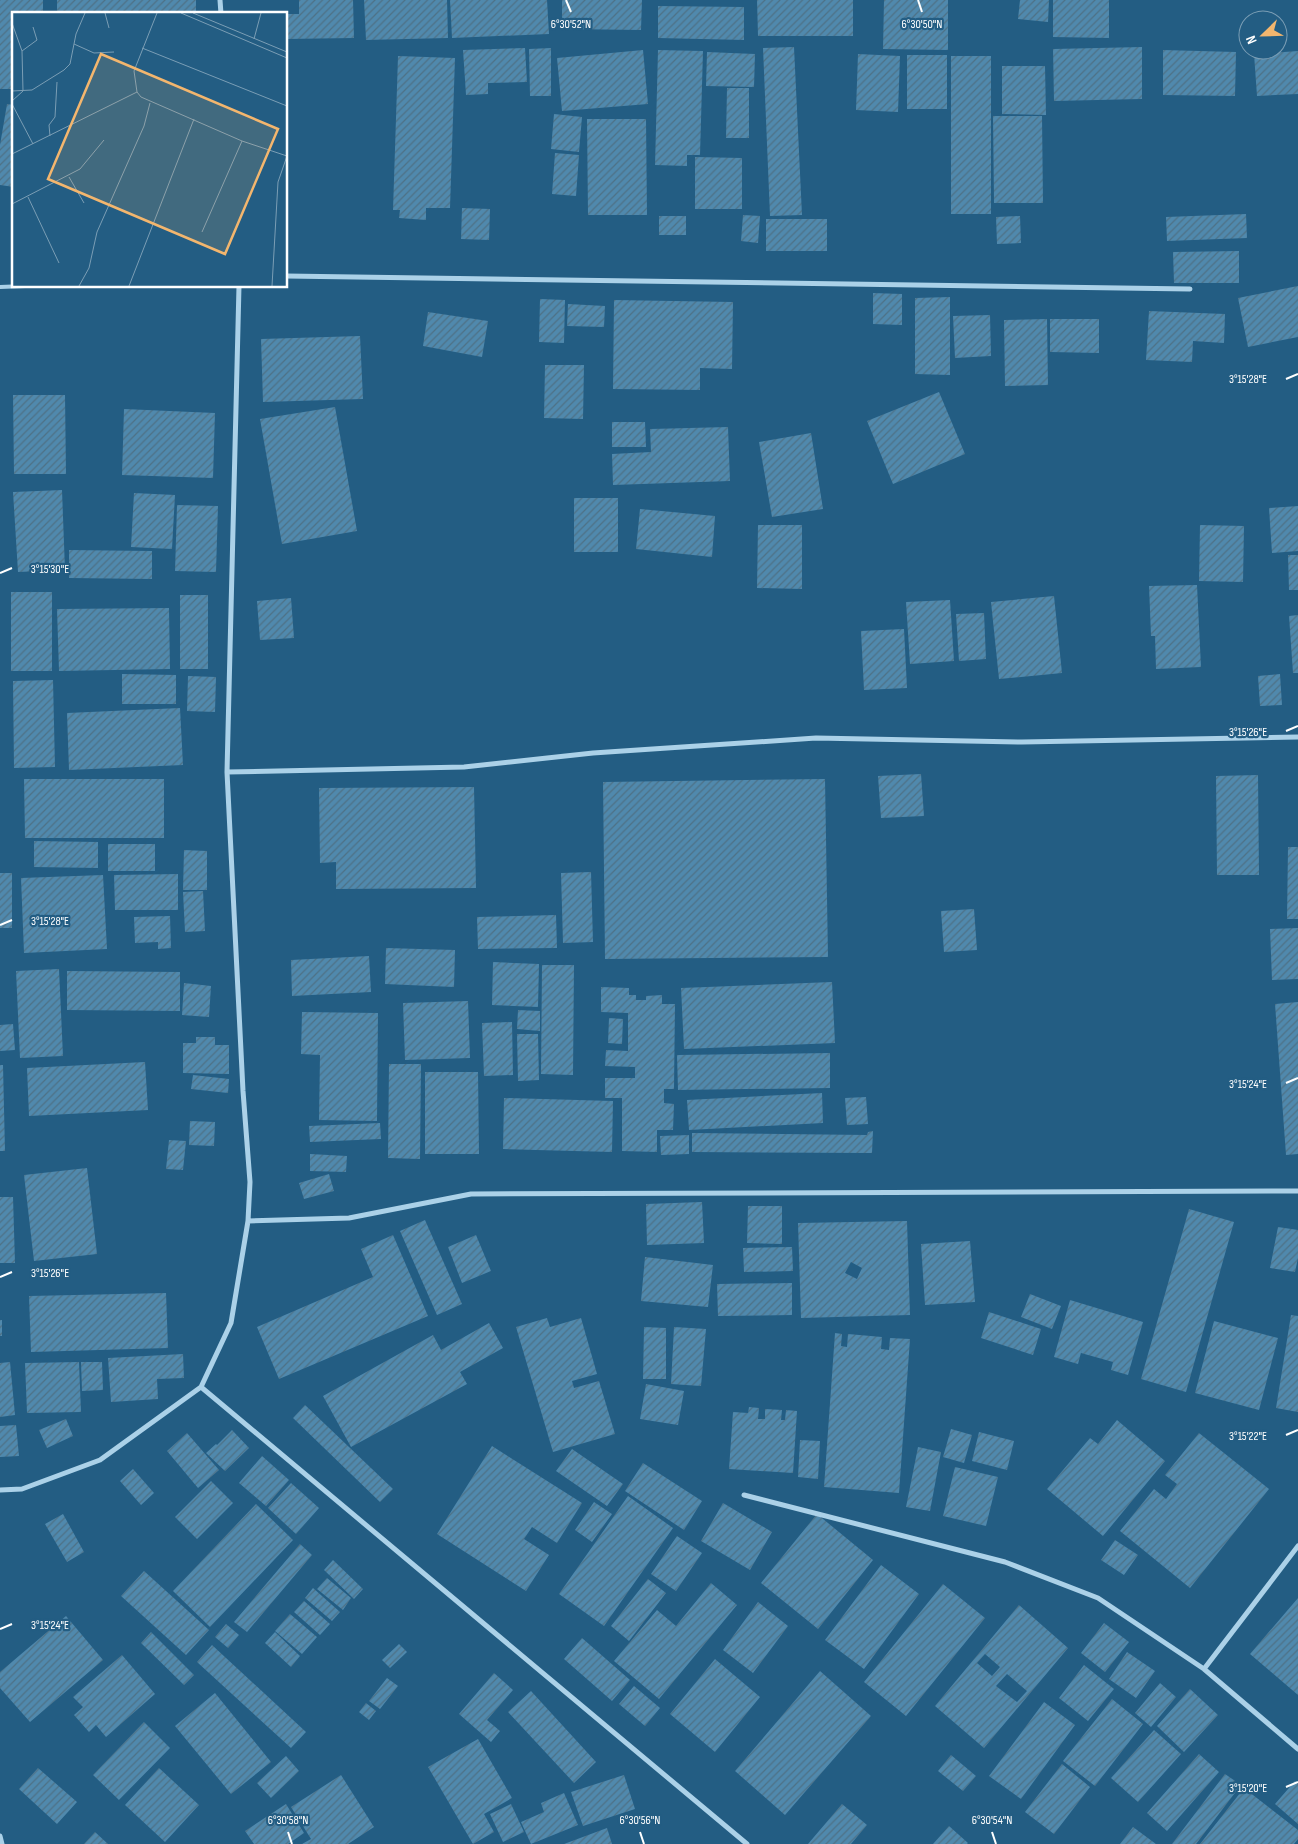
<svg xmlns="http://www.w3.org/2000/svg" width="1298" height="1844" viewBox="0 0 1298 1844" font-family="'Sofia Sans Condensed',sans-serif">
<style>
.building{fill:url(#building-hatch);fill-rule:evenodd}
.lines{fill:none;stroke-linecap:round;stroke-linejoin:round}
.lane{stroke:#abd1e8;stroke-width:4}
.street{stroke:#abd1e8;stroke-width:5}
.ticks{fill:none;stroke:#fff;stroke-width:2}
.inset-road{fill:none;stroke:#7b9eb5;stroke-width:1}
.view{fill:#f3b66e;fill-opacity:0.15;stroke:#f3b66e;stroke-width:2.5}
.inset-edge{fill:none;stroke:#fff;stroke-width:2.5}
.ticks-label{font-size:12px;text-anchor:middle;fill:#fff;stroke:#235d83;stroke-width:4.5;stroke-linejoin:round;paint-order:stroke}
</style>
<defs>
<pattern id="building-hatch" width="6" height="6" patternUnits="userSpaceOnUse" patternTransform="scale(1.25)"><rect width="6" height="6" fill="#5089ad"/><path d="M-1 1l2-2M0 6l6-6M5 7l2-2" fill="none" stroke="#4e7186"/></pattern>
</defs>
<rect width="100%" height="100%" fill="#235d83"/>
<path class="building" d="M0 0H43V14H14V89H0Z
M57 0H196V14H57Z
M299 0H353L354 38 286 39V14H299Z
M364 0H447L448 38 366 40Z
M450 0H547L549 34 452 38Z
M562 0H642L641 30 562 29Z
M757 0H853V36H758Z
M884 0H948V50L883 49Z
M1020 0H1049L1048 22 1018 19Z
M1053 0H1109V38L1053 37Z
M658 6 744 7V40L658 38Z
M794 47 802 215 770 216 763 48Z
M1142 47V99L1054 101 1053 49Z
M525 48 527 82 488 83V94L466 95 463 50Z
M551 48V96H530L529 49Z
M643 50 648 104 562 111 557 58Z
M658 50 703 51 700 155H687V166L655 165Z
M1163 50 1236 52 1235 96 1163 95Z
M1298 51V94L1257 96 1254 54Z
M707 52 755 54 754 87 706 86Z
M858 54 900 56 898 112 856 110Z
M907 55H947V109H907Z
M398 56 455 58 450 208H426V220L399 218 400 210H393Z
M951 56H991V214H951Z
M1002 66H1045L1046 115 1002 114Z
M727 88H749V138H726Z
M7 104 14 105V187L0 185V145Z
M554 114 582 117 579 152 551 149Z
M993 116H1042L1043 203H994Z
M587 119H646L647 215H588Z
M555 153 579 155 576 196 552 194Z
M695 157 742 158V209H695Z
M462 208 490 209 489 240 461 239Z
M1246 214 1247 238 1167 241 1166 217Z
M743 215 760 216 758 243 741 241Z
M659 216H686V235H659Z
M1020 216 1021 243 997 244 996 217Z
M766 219H827V251H766Z
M1239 251V283H1174L1173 252Z
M1298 286V337L1248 347 1238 298Z
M873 293 902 294V325L873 324Z
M950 297V375L915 374V298Z
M540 299 565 300 564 343 539 342Z
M614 300 733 302 732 369 700 368V390L613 389Z
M568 304 605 306 604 327 567 326Z
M1149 311 1225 314 1224 343 1193 341 1192 362 1146 360Z
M428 312 488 321 482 357 423 346Z
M990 315 991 356 955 358 953 316Z
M1047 319 1048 385 1005 386 1004 320Z
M1050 319H1099V353L1050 352Z
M360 336 363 399 263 402 261 339Z
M545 365H584L583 419 544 418Z
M939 392 965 454 893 484 867 421Z
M13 395H65L66 474H14Z
M335 407 357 531 282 544 260 419Z
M124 409 215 413 213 478 122 475Z
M612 422H645L646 447H612Z
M728 427 730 481 613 485 612 454 651 452 650 429Z
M811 433 823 509 772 517 759 442Z
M62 490 65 570 18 572 13 492Z
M134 493 175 495 172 549 131 547Z
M574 498H618V552H574Z
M177 505 218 506 216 572 175 571Z
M1298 506V551L1272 553 1269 508Z
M640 509 715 516 712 557 636 549Z
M758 525H802V589L757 588Z
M1200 525 1244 526 1243 582 1199 581Z
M69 550 152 551V579L69 578Z
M1288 555H1298V590H1289Z
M1197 585 1201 667 1156 669 1155 636H1151L1149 586Z
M11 592H52V671H11Z
M180 595H208V669H180Z
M1054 596 1062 673 999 679 991 602Z
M291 598 294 638 260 640 257 601Z
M950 600 954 661 910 664 906 602Z
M169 608 170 669 59 671 57 609Z
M984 613 986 659 959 661 956 614Z
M1298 615V673H1293L1289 616Z
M904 629 907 688 864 690 861 631Z
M122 674 176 675V704H122Z
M1280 674 1282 705 1260 706 1258 676Z
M188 676 216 677 215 712 187 711Z
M53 680 55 767 14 768 13 681Z
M180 708 183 765 69 770 67 713Z
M921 774 924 816 881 818 878 776Z
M1258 775 1259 875H1217L1216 776Z
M24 779H164V838H25Z
M825 779 828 957 605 959 603 782Z
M474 787 476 888 336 889V862L320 863 319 788Z
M34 841 98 842V868L34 867Z
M108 844H155V871H108Z
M1288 847H1298V919H1287Z
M184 850 207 851V890H183Z
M591 872 593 942 563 943 561 873Z
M0 873H12V928H0Z
M178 874V910H115L114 875Z
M103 875 107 949 24 953 21 878Z
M203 891 205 931 185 932 183 892Z
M974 909 977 950 944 952 941 911Z
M556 915 557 948 478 949 477 917Z
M170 916 171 948 158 949V942L135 943 134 917Z
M1298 928V979L1272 980 1270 929Z
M386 948 455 950 454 987 385 984Z
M369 956 371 992 292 996 291 960Z
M493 962 539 964 538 1007 492 1005Z
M542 965H574L573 1075 541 1074Z
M59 969 63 1056 20 1058 16 971Z
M67 971 180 972V1011L67 1010Z
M832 982 835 1043 684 1049 681 988Z
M184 983 211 986 209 1017 182 1015Z
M601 987 629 988V995H636V1000H646V996L662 995V1004H675L674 1089H664V1103L674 1104 673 1130H657V1152L622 1151V1098H605V1078H635V1067L605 1066 606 1050 628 1051V1013L601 1012Z
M468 1001 470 1058 405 1060 403 1003Z
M1298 1002V1154L1286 1155 1275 1004Z
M518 1010 540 1011V1031L517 1029Z
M302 1012 378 1013 377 1121 319 1120 320 1055 301 1054Z
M609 1018 623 1019 622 1044 608 1043Z
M512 1022 513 1075 484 1076 482 1023Z
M13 1024 15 1050 0 1051V1025Z
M517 1034H538L539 1080 518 1081Z
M196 1037H215V1045H229V1074L183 1073V1043H196Z
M830 1053V1088L678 1090 677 1055Z
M145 1062 148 1110 29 1116 27 1068Z
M389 1064H421L420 1159 388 1158Z
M0 1065H3L5 1151H0Z
M425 1072H478L479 1154H425Z
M193 1075 229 1079 228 1093 191 1089Z
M822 1093 823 1123 689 1130 687 1100Z
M866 1097 868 1124 847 1125 845 1098Z
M504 1098 613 1101 612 1152 503 1149Z
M190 1121 215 1122 214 1146 189 1145Z
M380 1123 381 1139 310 1142 309 1126Z
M873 1131 872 1153 692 1152V1133L867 1135 868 1132Z
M689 1135V1154L661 1155 660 1136Z
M169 1140 186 1141 183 1170 166 1169Z
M310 1154 347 1156 346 1172 310 1171Z
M87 1168 97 1254 34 1261 24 1175Z
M329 1174 334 1191 304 1199 299 1183Z
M0 1197H13L15 1263H0Z
M702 1202 704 1243 647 1245 646 1204Z
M748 1206H782V1244L747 1243Z
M1189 1209 1234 1222 1186 1392 1141 1379Z
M425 1220 462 1304 437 1315 400 1231Z
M907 1221 910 1315 801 1318 798 1223ZM851 1262 862 1268 857 1279 845 1273Z
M1278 1227 1298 1230V1258L1295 1272 1270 1268Z
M393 1235 428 1316 279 1379 257 1327 373 1277 361 1249Z
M476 1235 491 1271 462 1283 448 1247Z
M970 1241 975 1302 925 1305 921 1244Z
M792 1247 793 1271 744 1272 743 1248Z
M645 1257 713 1265 708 1307 641 1301Z
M792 1283V1315L718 1316 717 1284Z
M166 1293 168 1348 31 1352 29 1296Z
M1030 1294 1061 1306 1052 1329 1021 1317Z
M1070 1300 1143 1322 1128 1375 1111 1370 1113 1362 1081 1353 1083 1345 1078 1364 1054 1357Z
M989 1312 1041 1329 1033 1355 981 1338Z
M1291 1315 1298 1316V1412L1276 1408Z
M547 1318 550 1327 581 1318 597 1374 572 1381 574 1388 599 1381 615 1434 553 1452 516 1327Z
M0 1320H2V1336H0Z
M1214 1321 1278 1338 1259 1410 1195 1393Z
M489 1323 503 1348 460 1372 467 1384 351 1447 323 1396 433 1335 441 1350Z
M644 1327 666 1328V1379H643Z
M674 1327 706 1329 701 1386 671 1384Z
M835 1333 842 1334 841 1346 847 1347 848 1334 882 1337 881 1349 889 1350 890 1338 910 1339 899 1493 824 1487Z
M183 1354 184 1378 157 1379 158 1399 111 1402 108 1358Z
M10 1362 15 1415 0 1417V1363Z
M79 1362 81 1412 27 1413 25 1363Z
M81 1362H102L103 1390 82 1391Z
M646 1384 684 1391 678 1425 640 1419Z
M305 1405 393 1489 380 1502 293 1418Z
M749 1407 759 1408 758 1419H765V1409L782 1410 781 1420H785L786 1410 797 1411 793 1473 729 1469 733 1412 748 1413Z
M66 1419 73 1436 47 1448 39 1430Z
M1117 1420 1165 1461 1103 1536 1047 1489 1090 1438 1098 1444Z
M16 1425 19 1456 0 1457V1426Z
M951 1429 972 1435 964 1463 943 1457Z
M232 1430 249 1448 225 1471 206 1453 216 1444 217 1445Z
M979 1432 1014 1441 1007 1470 972 1461Z
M187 1433 219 1470 198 1488 167 1451Z
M1199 1433 1269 1489 1190 1588 1120 1531 1154 1489 1166 1499 1177 1484 1165 1475Z
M800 1440 820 1441 818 1479 798 1477Z
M492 1446 582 1503 557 1543 532 1527 524 1539 549 1555 526 1591 437 1534Z
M918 1447 941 1452 930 1511 906 1507Z
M572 1449 623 1484 607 1506 556 1471Z
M262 1456 289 1480 266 1506 239 1483Z
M643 1463 702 1501 684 1530 625 1491Z
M955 1467 998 1477 986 1526 943 1516Z
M133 1469 154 1493 141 1505 120 1481Z
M211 1481 233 1503 197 1539 175 1517Z
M291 1483 319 1508 296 1534 268 1508Z
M628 1496 673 1528 604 1626 559 1594Z
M594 1502 612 1514 592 1542 575 1530Z
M723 1503 772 1532 750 1570 701 1541Z
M256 1504 293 1540 210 1627 173 1591Z
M63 1514 84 1552 67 1562 45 1524Z
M817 1514 873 1560 818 1629 761 1583Z
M677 1536 702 1553 676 1591 651 1574Z
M1115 1540 1138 1555 1124 1575 1101 1560Z
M300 1544 312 1555 247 1632 234 1622Z
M333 1560 363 1589 354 1599 324 1570Z
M881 1565 919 1594 864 1669 825 1640Z
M144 1571 209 1630 186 1655 121 1596Z
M327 1578 351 1598 343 1610 317 1589Z
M648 1579 666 1593 629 1641 611 1626Z
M711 1583 737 1605 659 1699 614 1661 657 1610 676 1626Z
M943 1584 985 1618 906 1716 864 1682Z
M313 1588 340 1612 332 1621 305 1598Z
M1298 1598V1695L1250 1654Z
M304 1601 330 1624 320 1635 294 1612Z
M758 1602 788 1626 753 1673 723 1650Z
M1019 1605 1068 1648 984 1748 935 1706ZM985 1654 1000 1667 992 1676 977 1663ZM1007 1674 1027 1691 1017 1702 996 1686Z
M290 1614 317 1637 302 1654 275 1631Z
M66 1616 103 1660 30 1722 0 1688V1672Z
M1104 1623 1129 1642 1105 1672 1081 1653Z
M226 1624 239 1635 228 1648 215 1637Z
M151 1632 194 1675 184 1685 141 1643Z
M275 1632 300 1656 291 1667 265 1643Z
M582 1638 630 1680 612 1701 564 1659Z
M399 1644 407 1652 390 1668 382 1660Z
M212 1645 306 1732 291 1748 197 1662Z
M1127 1652 1155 1671 1136 1698 1109 1679Z
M122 1655 155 1694 106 1737 96 1725 89 1732 74 1715 83 1707 73 1697Z
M715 1659 760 1697 715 1752 670 1714Z
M1084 1665 1114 1689 1088 1721 1059 1698Z
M820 1671 871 1716 785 1815 735 1771Z
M494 1673 513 1690 487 1720 500 1731 491 1742 459 1714Z
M387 1678 398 1686 380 1709 369 1701Z
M1160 1683 1176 1697 1151 1727 1135 1713Z
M634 1686 660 1708 645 1726 619 1704Z
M1190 1689 1218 1715 1184 1752 1157 1726Z
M531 1691 596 1762 574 1783 508 1712Z
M215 1693 271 1762 231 1794 175 1726Z
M1112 1699 1143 1724 1095 1786 1063 1761Z
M1044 1702 1075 1725 1021 1799 989 1776Z
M366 1703 376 1711 369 1720 359 1712Z
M144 1722 170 1748 119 1800 93 1775Z
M1154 1730 1181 1754 1138 1802 1111 1778Z
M478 1739 512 1798 484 1814 494 1832 473 1844 428 1767Z
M1199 1754 1219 1772 1167 1831 1147 1813Z
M951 1755 976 1776 963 1791 938 1771Z
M286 1756 299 1771 271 1798 257 1783Z
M1062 1764 1090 1787 1054 1834 1025 1812Z
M38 1768 77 1802 57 1824 19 1789Z
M159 1768 199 1805 165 1842 125 1805Z
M1225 1774 1241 1785 1196 1844H1172Z
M341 1775 374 1827 348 1844H302L311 1839 291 1807Z
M624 1775 635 1809 583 1826 571 1792Z
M1295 1781 1298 1784V1824L1275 1804Z
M1244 1788 1298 1830V1839L1294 1844H1200Z
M564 1793 578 1825 531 1844 521 1822 544 1812 541 1803Z
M286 1804 304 1833 288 1844H254L245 1831Z
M511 1804 524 1832 503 1842 490 1814Z
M842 1804 867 1825 851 1844H808Z
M949 1826 968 1843 967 1844H933Z
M1133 1827 1156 1844H1120Z
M607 1828 612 1844H564Z
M95 1832 108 1844H84Z"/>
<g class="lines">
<path class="lane" d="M0 287 25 286"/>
<path class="street" d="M220 0 221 14
M286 276 1190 289
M227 772 464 767 593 753 816 738 1022 742 1298 737
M248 1221 349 1218 471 1194 1298 1191
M201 1387 747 1844
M0 1490 22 1489 100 1460 201 1387 231 1323 248 1221 250 1182 243 1091 227 772 239 286
M744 1495 1005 1562 1098 1598 1204 1669 1298 1749
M1204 1669 1298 1546
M0 1836 2 1844"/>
</g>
<path class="ticks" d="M566 0 571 12M918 0 922 12M1286 379 1298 374M0 573 12 568M1286 731 1298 726M0 925 12 920M1286 1083 1298 1078M0 1277 12 1272M1286 1435 1298 1430M0 1629 12 1624M1286 1787 1298 1782M288 1832 292 1844M640 1832 644 1844M992 1832 996 1844"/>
<g transform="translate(12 12)">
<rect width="275" height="275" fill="#235d83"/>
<path class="inset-road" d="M93 1 97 16M145 1 122 59 125 80 129 85 230 129 275 144M169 1 275 46M181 1 275 40M0 11 10 39 11 79 0 89M242 27 249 1M62 32 82 41 102 40M130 36 275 94M10 39 25 28 21 15M0 79 20 78 52 58 58 52 64 22 73 1M0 92 21 132M38 124 37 113 43 105 45 70M0 142 125 80M57 165 72 191M16 185 47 251M0 192 68 157 92 128M190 220 230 129M67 274 77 256 85 220 132 114 138 91M117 274 182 107M260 274 266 170 275 144"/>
<path class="view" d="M89 42 266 117 213 242 36 167Z"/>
<rect width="275" height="275" class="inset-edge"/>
</g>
<g class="ticks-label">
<text x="571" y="28">6°30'52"N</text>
<text x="922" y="28">6°30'50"N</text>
<text x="1248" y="383">3°15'28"E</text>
<text x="50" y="573">3°15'30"E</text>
<text x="1248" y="736">3°15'26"E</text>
<text x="50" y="925">3°15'28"E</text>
<text x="1248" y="1088">3°15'24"E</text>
<text x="50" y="1277">3°15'26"E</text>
<text x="1248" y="1440">3°15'22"E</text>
<text x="50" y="1629">3°15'24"E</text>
<text x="1248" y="1792">3°15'20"E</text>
<text x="288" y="1824">6°30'58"N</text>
<text x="640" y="1824">6°30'56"N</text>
<text x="992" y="1824">6°30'54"N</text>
</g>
<g transform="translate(1263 35) rotate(247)"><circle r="24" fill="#235d83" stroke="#7b9eb5"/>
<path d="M0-4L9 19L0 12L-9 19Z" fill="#f3b66e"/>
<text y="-8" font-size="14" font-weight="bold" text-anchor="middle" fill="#ffffff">N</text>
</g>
</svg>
